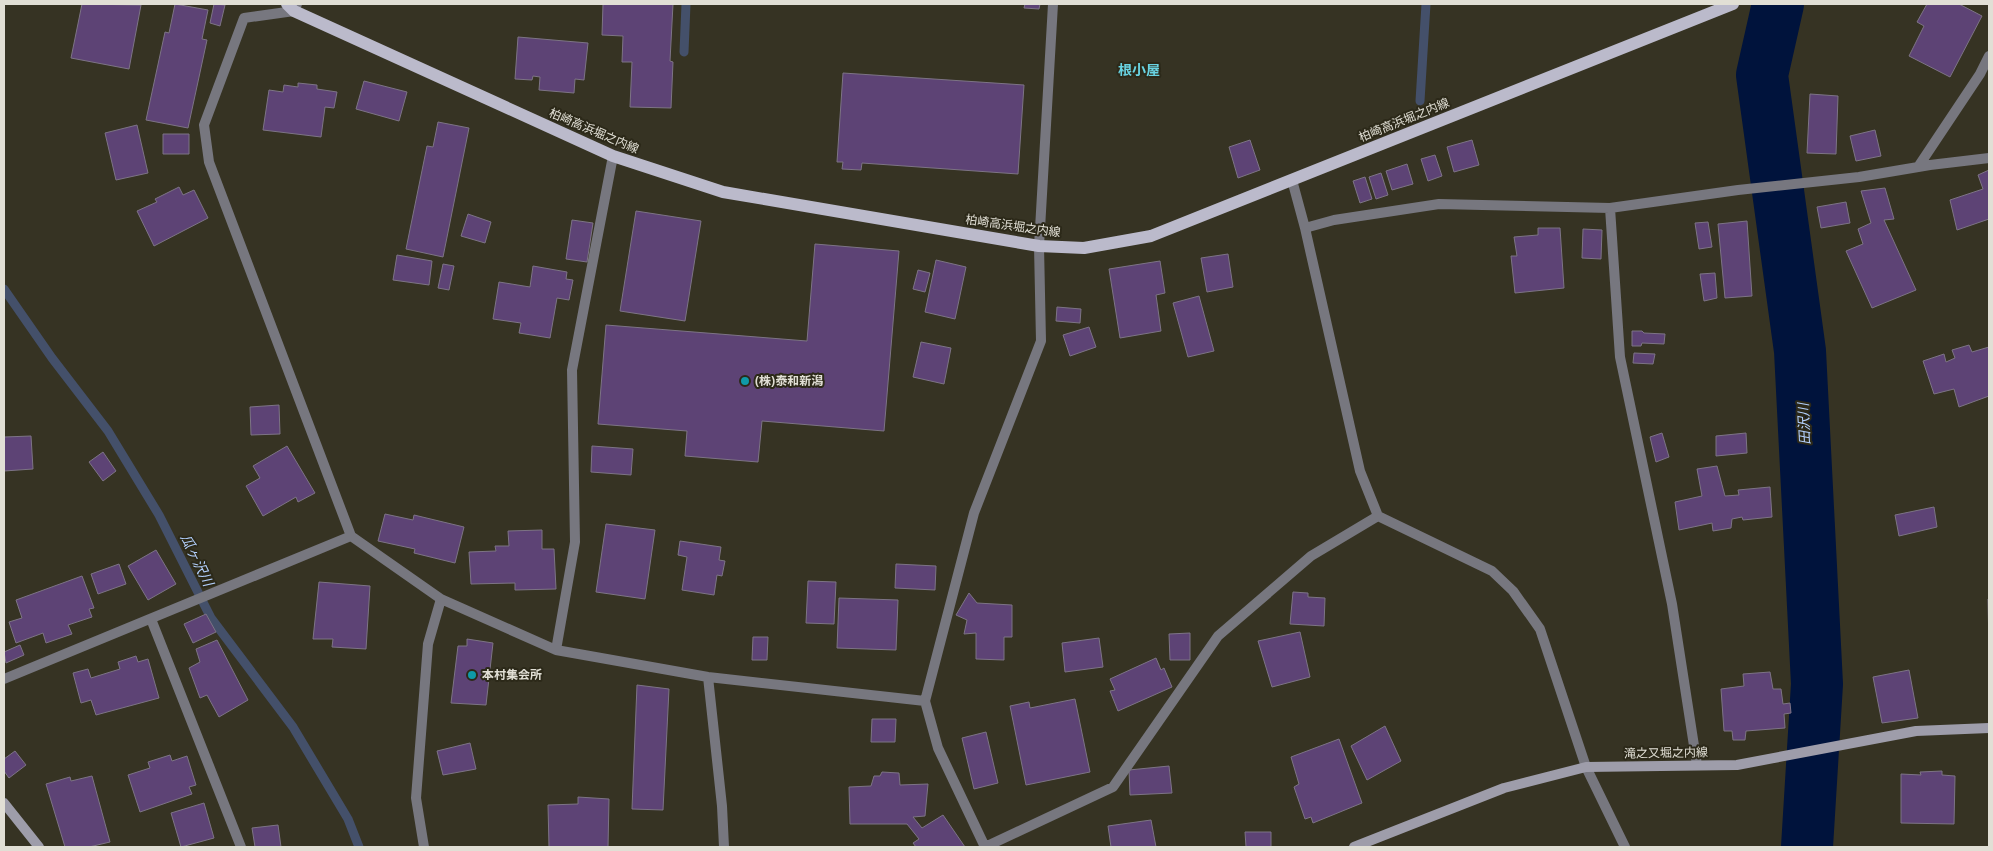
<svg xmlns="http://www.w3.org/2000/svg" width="1993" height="851" viewBox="0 0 1993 851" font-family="'Noto Sans','Noto Sans JP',sans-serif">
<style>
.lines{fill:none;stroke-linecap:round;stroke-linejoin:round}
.stream{stroke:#44506a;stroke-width:9}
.river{stroke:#00133c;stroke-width:52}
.building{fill:#5d4375;stroke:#7d7485}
.street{stroke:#77777f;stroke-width:10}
.secondary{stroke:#9e9daa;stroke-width:10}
.primary{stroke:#bbbacb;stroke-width:12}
.culture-dot{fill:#0f9aa8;stroke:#2c2919;stroke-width:2}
.labels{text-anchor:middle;stroke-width:4;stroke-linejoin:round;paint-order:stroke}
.street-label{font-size:12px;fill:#e1dfd5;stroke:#2c2919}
.poi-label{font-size:12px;font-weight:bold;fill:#e1dfd5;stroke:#2c2919;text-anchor:start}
.neighbourhood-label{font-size:14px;font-weight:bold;fill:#69d3e2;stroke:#2c2919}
.water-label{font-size:14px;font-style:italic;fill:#b3d0fd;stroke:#2c2919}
</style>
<rect width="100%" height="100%" fill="#363323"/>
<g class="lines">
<path class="stream" d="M684 52 686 4
M1420 101 1426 4
M4 289 52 358 108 431 159 515 211 618 293 727 348 819 359 847"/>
<path class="river" d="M1778 4 1762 75 1800 351 1817 684 1807 847"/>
</g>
<path class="building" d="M82 4 141 5 129 69 71 58Z
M175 4 208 10 202 39 207 40 188 128 146 120 165 32 169 33Z
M214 4 225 5 220 26 210 23Z
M603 4H673L670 61 673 62 671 108 630 107 632 62H622L623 36 602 35Z
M1025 4H1040L1039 9 1024 8Z
M1927 4H1959L1982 16 1950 77 1909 56 1924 26 1917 22Z
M518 37 588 43 584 80 575 79 574 93 539 90 540 77 533 76 532 80 515 79Z
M843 73 1024 85 1018 174 862 163 861 170 842 169 843 162H837Z
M364 81 407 92 399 121 356 109Z
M298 83 317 85V89L337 92 334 108 325 107 321 137 263 130 269 90 283 92 284 85 298 87Z
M1810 94 1838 96 1836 154 1807 153Z
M438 122 469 128 443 257 406 249 427 146 433 147Z
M137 125 148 173 116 180 105 133Z
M1875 130 1881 156 1856 161 1850 136Z
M163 134H189V154H163Z
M1250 140 1260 170 1238 178 1229 147Z
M1472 140 1479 165 1454 172 1447 147Z
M1435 155 1442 176 1428 181 1421 159Z
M1407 164 1413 184 1392 190 1386 171Z
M1989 170V219L1957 230 1950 200 1983 189 1978 175Z
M1381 173 1388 195 1376 199 1369 177Z
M1365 177 1372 199 1360 203 1353 181Z
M179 187 183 195 194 190 208 218 154 246 137 211 157 202 155 199Z
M1885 188 1894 219 1884 220 1916 290 1872 308 1846 251 1863 244 1858 229 1871 223 1861 191Z
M1846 202 1850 223 1821 228 1817 207Z
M636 211 701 221 685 321 620 311Z
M468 214 491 222 485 243 461 236Z
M572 220 593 223 587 262 566 259Z
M1747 221 1752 296 1725 298 1718 224Z
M1708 222 1712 247 1699 249 1695 223Z
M1538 228H1560L1564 288 1515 293 1511 256H1517L1514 237 1538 235Z
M1583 229 1602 230 1601 259 1582 258Z
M815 244 899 251 884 431 762 421 758 462 685 456 687 431 598 424 606 325 807 341Z
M1228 254 1233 287 1207 292 1201 258Z
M397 255 432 261 429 285 393 280Z
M936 260 966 267 955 319 925 312Z
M1160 261 1165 293 1156 295 1161 331 1120 338 1109 269Z
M443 264 454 266 449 290 438 288Z
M533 266 567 272 566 279 573 280 569 300 557 298 550 338 519 333 521 323 493 319 499 282 530 287Z
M918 270 930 273 925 292 913 289Z
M1715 273 1717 298 1704 301 1700 274Z
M1199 296 1214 351 1188 357 1173 303Z
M1057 307 1081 309 1080 323 1056 321Z
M1089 327 1096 347 1070 356 1063 335Z
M1632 331H1642L1644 333 1665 334 1664 344 1642 343 1641 346H1632Z
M921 342 951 348 944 384 913 377Z
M1969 345 1972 352 1989 347V396L1959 407 1954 389 1934 394 1923 361 1944 354 1946 362 1955 358 1952 350Z
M1634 353 1655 354 1653 364 1633 363Z
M279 405 280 434 251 435 250 407Z
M1662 433 1669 457 1656 462 1650 437Z
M1746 433 1747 453 1716 456V436Z
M31 436 33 469 4 471V437Z
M287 446 315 493 298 502 296 497 263 516 246 486 260 478 253 466Z
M592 446 633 449 631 475 591 472Z
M103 452 116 471 103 481 89 462Z
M1717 466 1725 496 1739 495 1738 490 1770 487 1772 517 1743 520 1742 517 1732 519 1731 528 1713 531 1712 523 1679 530 1675 502 1702 496 1697 469Z
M1934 507 1937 527 1899 536 1895 515Z
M385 514 413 520 414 515 464 527 455 563 414 553 415 549 378 541Z
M606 524 655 530 645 599 596 592Z
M542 530V549H554L556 589 515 590V583L471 584 469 552 496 551 495 546H509L508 531Z
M680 541 721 547 719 560 725 561 722 576 717 575 714 595 682 590 687 557 678 555Z
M156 550 176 584 148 600 128 566Z
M119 564 126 584 98 594 91 574Z
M896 564 936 566 935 590 895 588Z
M82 576 94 608 89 609 92 617 68 625 72 634 46 643 43 633 16 643 9 622 22 618 16 600Z
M808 581 836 582 834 624 806 623Z
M319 582 370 586 366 649 332 647 333 639H313Z
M1293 592 1308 593V597L1325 598 1324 626 1290 624Z
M969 593 977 603 1012 605V637H1004V660L976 659V633L964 634 967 620 956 615Z
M839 598 898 600 896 650 837 648Z
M1988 599H1989V649Z
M206 614 216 632 193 643 184 624Z
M1300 632 1310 677 1272 687 1258 641Z
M1190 633V660H1170L1169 634Z
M753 637H768L767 660H752Z
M1099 638 1103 667 1065 672 1062 643Z
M467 639 493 643 486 705 451 703 458 646H467Z
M217 640 248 700 219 717 207 695 200 698 189 668 200 662 196 649Z
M20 645 24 655 6 663 4 652Z
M136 656 138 662 148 659 159 698 96 715 91 700 81 703 73 673 88 669 91 678 120 669 118 662Z
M1156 658 1161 670 1164 668 1172 687 1118 711 1110 691 1115 690 1110 679Z
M1909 670 1918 718 1882 723 1873 677Z
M1770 672 1773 689H1781L1783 704 1790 703 1791 713 1784 714 1785 728 1746 731 1745 740H1733L1732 731H1724L1721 689 1744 686 1743 674Z
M637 685 669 689 663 810 632 809Z
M1075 699 1090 772 1026 785 1010 706 1029 702 1030 708Z
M872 719H896L895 742H871Z
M1385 726 1401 761 1367 780 1351 746Z
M986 732 998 783 974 789 962 738Z
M1339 739 1362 803 1313 823 1311 817 1305 819 1294 787 1299 784 1291 757Z
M470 743 476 769 443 775 437 751Z
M15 751 26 765 9 778 4 771V759Z
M170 755 172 761 187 756 196 785 189 787 192 794 140 812 128 775 150 768 148 762Z
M1169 766 1172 793 1130 795 1129 770Z
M1942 771V775L1955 776 1954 824 1901 823V774L1921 775 1920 772Z
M882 772 899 773 900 785 928 784 925 816 913 817 922 828 943 815 965 847H916L913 843 919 839 907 824H850L849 787 871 786 874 776H880Z
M92 776 110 842 89 847H65L46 784 70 777 71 781Z
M578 797 609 799 608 847H549L548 805 578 804Z
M204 803 214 838 181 847 171 813Z
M1151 820 1156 847H1111L1108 826Z
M278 825 281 847H255L252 828Z
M1245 832H1271V847H1246Z"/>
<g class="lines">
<path class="street" d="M297 4 294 11 244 18 204 125 209 162 351 536 441 599 556 650 708 677 925 701
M1918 167 1980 74 1989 56
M1292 180 1305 228 1360 471 1378 516 1492 571 1513 591 1540 629 1586 767 1625 847
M1610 208 1620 357 1672 604 1697 765
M1305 228 1334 220 1439 204 1610 208 1738 190 1859 177 1930 165 1989 158
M151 619 241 847
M556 650 575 542 572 370 613 156
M708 677 722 806 724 847
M4 679 351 536
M424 847 416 798 428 644 441 599
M985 847 938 748 925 701 974 513 1041 341 1039 246 1053 4
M985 847 1113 787 1218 636 1311 556 1378 516"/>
<path class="secondary" d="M4 803 39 847
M1354 847 1504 788 1586 767 1737 765 1916 731 1989 728"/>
<path class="primary" d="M287 4 294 11 613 156 723 192 1039 246 1084 248 1151 236 1733 4"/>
</g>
<g class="culture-dot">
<circle cx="745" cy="381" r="5"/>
<circle cx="472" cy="675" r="5"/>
</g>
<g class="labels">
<g class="street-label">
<text transform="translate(1404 120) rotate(-22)" y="4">柏崎高浜堀之内線</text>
<text transform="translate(594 131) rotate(23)" y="4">柏崎高浜堀之内線</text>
<text transform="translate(1013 226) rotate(8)" y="4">柏崎高浜堀之内線</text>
<text transform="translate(1666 753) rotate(-1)" y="4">滝之又堀之内線</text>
</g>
<g class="poi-label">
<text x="755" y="385">(株)泰和新潟</text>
<text x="482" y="679">本村集会所</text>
</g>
<g class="neighbourhood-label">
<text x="1139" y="75">根小屋</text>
</g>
<g class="water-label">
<text transform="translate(1804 424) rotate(-93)" y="5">田沢川</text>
<text transform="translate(197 560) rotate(64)" y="5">瓜ヶ沢川</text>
</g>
</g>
<rect width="1993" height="851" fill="none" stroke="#e1dfd5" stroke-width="10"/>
</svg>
